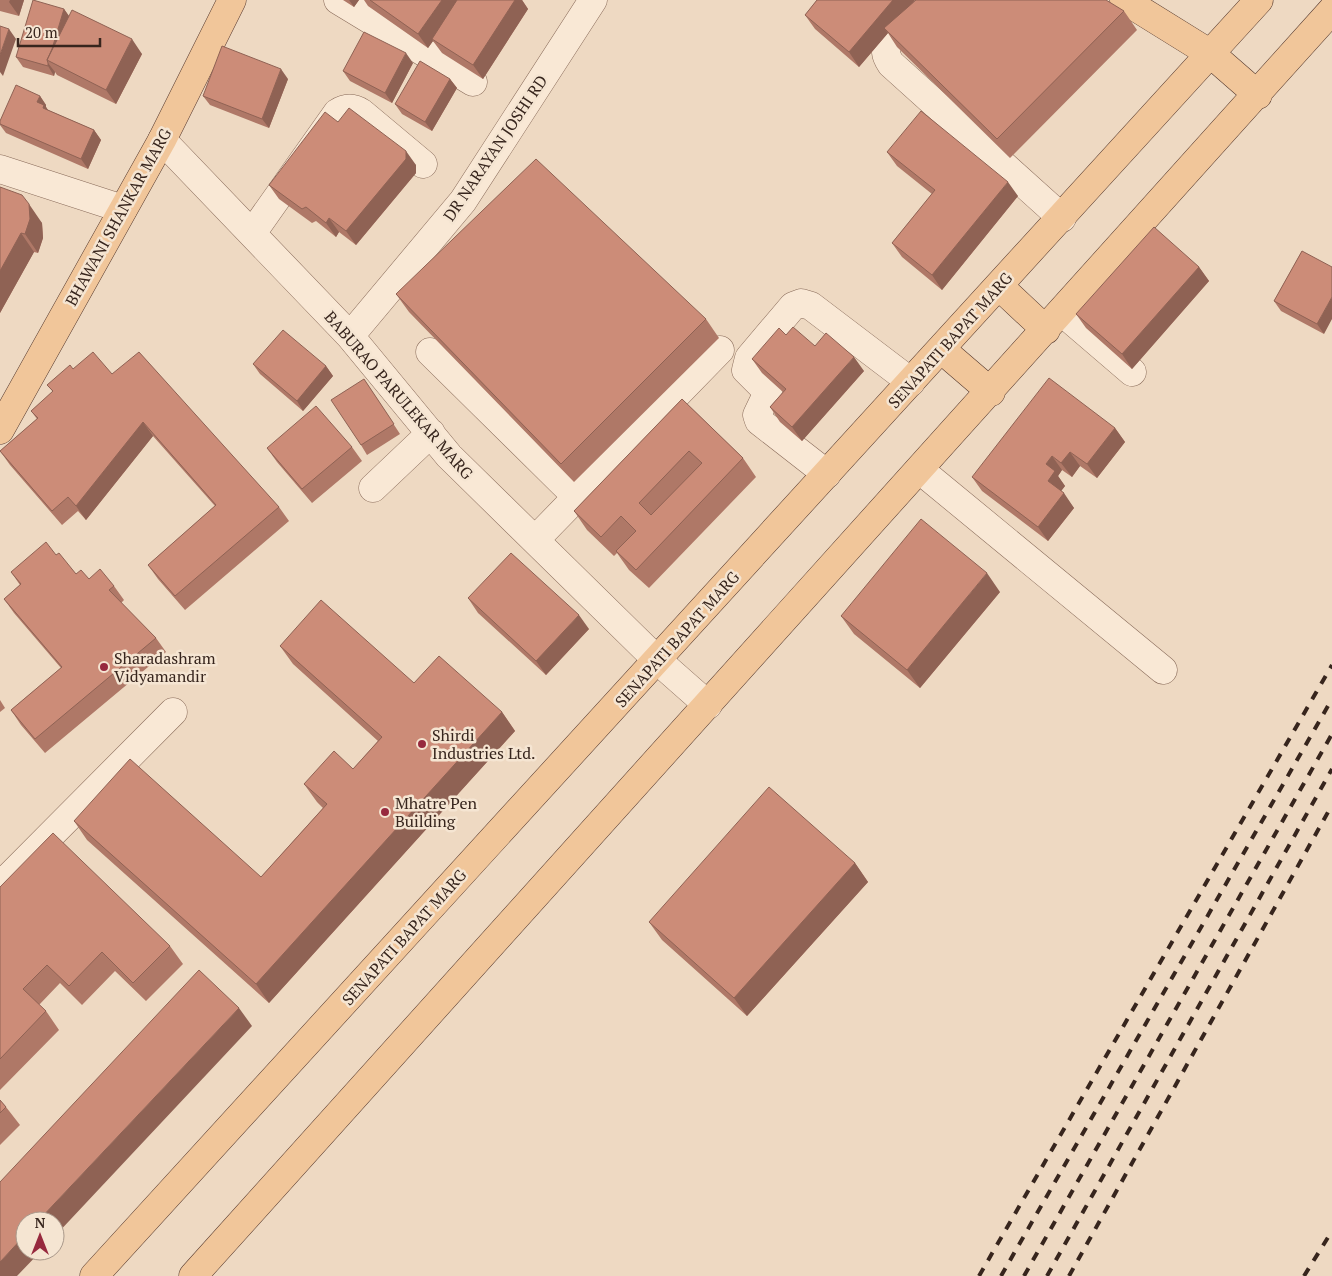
<svg xmlns="http://www.w3.org/2000/svg" width="1332" height="1276" viewBox="0 0 1332 1276" font-family="'PT Serif',serif">
<style>
.lines{fill:none;stroke-linecap:round;stroke-linejoin:round}
.minor-casing{stroke:#886a59;stroke-width:29}
.major-casing{stroke:#55392e;stroke-width:29}
.minor{stroke:#f9e8d5;stroke-width:28}
.major{stroke:#f1c69a;stroke-width:28}
.rail{stroke:#37251d;stroke-width:4;stroke-dasharray:9 9;stroke-linecap:butt}
.wall{fill:#af7867}
.shaded-wall{fill:#8f6254}
.building{fill:#cc8c78;stroke:#8f6254;fill-rule:evenodd}
.poi-dot{fill:#97293e;stroke:#f5e5d2;stroke-width:2}
.labels{text-anchor:middle;stroke-width:5;stroke-linejoin:round;paint-order:stroke}
.street-label{font-size:16px;fill:#37251d;stroke:#f5e5d2}
.poi-label{font-size:16px;fill:#37251d;stroke:#f5e5d2;text-anchor:start}
</style>
<rect width="100%" height="100%" fill="#eed9c2"/>
<g class="lines">
<g class="minor-casing">
<path id="minor" d="M338 0 473 82
M933 0 890 41C884 50 885 55 891 64L1062 218
M162 140 350 336 449 456 657 660 708 705
M0 169 123 209
M253 232 337 113C346 107 353 107 362 113L423 164
M1062 312 1132 372
M350 336 463 201 593 0
M430 352 577 497
M920 470 1163 670
M827 474 759 421 757 415 768 392 746 370 749 358 793 306 801 303 811 306 911 382
M373 488 431 433
M535 540 720 350
M0 886 173 712"/>
</g>
<g class="major-casing">
<path id="major" d="M1124 0 1211 54 1258 95
M999 286 1046 330
M941 349 991 392
M0 430 162 140 232 0
M94 1276 1259 0
M193 1276 1332 10"/>
</g>
<use href="#minor" class="minor"/>
<use href="#major" class="major"/>
<path class="rail" d="M979 1276 1332 665
M1001 1276 1332 699
M1024 1276 1332 734
M1047 1276 1332 769
M1069 1276 1332 805
M1304 1276 1332 1231"/>
</g>
<path class="wall" d="M0 0H24L19 16 0 11Z
M343 0H359L354 7Z
M364 0H522L528 9 483 79 442 53 433 41 428 48 368 6Z
M817 0H915L913 3 1124 11 1137 30 1010 158 897 47 888 33 859 67 815 29 805 15Z
M64 9 69 16 142 54 116 104 57 75 55 72 54 76 23 67 16 57Z
M413 63 392 103 350 81 343 71Z
M288 79 269 128 210 105 203 96Z
M450 79 457 88 432 131 402 114 395 104Z
M40 96 46 105V107L48 110 94 130 101 140 88 169 6 133 0 125V121Z
M338 122 416 165V173L356 245 339 232 336 237 316 221 312 223 279 199 269 185Z
M887 152 1018 196 942 290 902 257 892 243 932 194 897 166Z
M0 187 42 223 43 238 38 253 34 252 0 313Z
M1302 251 1324 334 1281 311 1274 301Z
M1199 267 1209 281 1132 369 1086 328 1076 314Z
M396 294 706 319 719 338 574 482 409 312Z
M786 335 815 346 864 371 802 441 780 422 770 407 783 392 762 373 752 359Z
M253 364 326 366 333 376 303 411 260 374Z
M73 369 112 374 279 507 289 521 185 610 158 579 148 565 215 506 153 436 86 520 78 511 62 525 10 465 0 451 37 419 31 411 53 392 47 385Z
M364 379 400 434 367 455 361 445Z
M682 399 743 458 756 477 649 588 629 570 617 553 614 556 587 530 574 511Z
M1115 428 1125 442 1097 478 1080 466 1072 477 1062 470 1058 476 1065 486 1061 491 1074 508 1048 541 982 491 972 477Z
M352 447 362 461 312 503 277 462 267 448Z
M56 555 76 574 89 579 114 586 124 600 121 603 156 638 166 652 45 753 21 725 11 710 61 668 14 613 4 599 20 585 11 572Z
M1000 592 920 688 854 634 841 616Z
M468 598 589 629 546 675 478 613Z
M280 646 502 712 515 731 269 1003 87 840 74 821 261 877 323 808 317 802 304 784 353 769 378 741 293 664Z
M0 700 5 708 0 712Z
M855 863 868 882 747 1016 662 940 649 922Z
M0 887 170 946 183 964 146 1001 115 971 82 1005 60 983 39 1005 46 1011 59 1030 0 1090Z
M0 1100 6 1107 20 1125 0 1145Z"/>
<path class="shaded-wall" d="M10 0H24L19 16 9 2Z
M349 0H359L354 7Z
M442 0H462L432 39 433 41 428 48 418 34Z
M515 0H522L528 9 483 79 473 65Z
M893 0H915L888 32 884 28 888 33 859 67 849 52Z
M64 9 71 19 49 61Z
M9 29 16 39 3 76 0 72V55Z
M132 39 142 54 116 104 106 90Z
M406 53 413 63 392 103 385 93Z
M48 63 55 72 54 76 48 66Z
M281 69 288 79 269 128 262 119Z
M450 79 457 88 432 131 425 122Z
M40 96 46 105V107L51 115 37 102Z
M94 130 101 140 88 169 81 159Z
M406 151 416 165V173L356 245 346 231Z
M1008 182 1018 196 942 290 932 275Z
M29 204 42 223 43 238 38 253 25 234Z
M329 218 339 232 336 237 326 223Z
M21 233 34 252 0 313V271Z
M1199 267 1209 281 1132 369 1122 354Z
M1332 297V319L1324 334 1317 324Z
M854 357 864 371 802 441 792 427Z
M326 366 333 376 303 411 297 401Z
M143 422 153 436 86 520 76 506Z
M1115 428 1125 442 1097 478 1087 464Z
M1070 452 1080 466 1072 477 1061 463Z
M1052 456 1062 470 1058 476 1065 486 1058 495 1048 481 1046 464Z
M1064 493 1074 508 1048 541 1038 527Z
M987 573 1000 592 920 688 907 670Z
M579 615 589 629 546 675 536 661Z
M502 712 515 731 269 1003 256 984Z
M855 863 868 882 747 1016 734 998Z
M239 1008 252 1026 55 1236V1221H38Z
M25 1235V1251H41L17 1276H0V1262Z"/>
<path class="building" d="M33 0 64 9 52 49 47 60 48 63V66L16 57Z
M370 0H442L418 34Z
M457 0H515L473 65 432 39Z
M817 0H893L849 52 805 15Z
M916 0H1106L1124 11 997 139 884 28Z
M72 10 132 39 106 90 47 60Z
M0 26 9 29 0 55Z
M364 32 406 53 385 93 343 71Z
M222 46 281 69 262 119 203 96Z
M420 61 450 79 425 122 395 104Z
M16 85 40 96 37 102 44 105 43 108 94 130 81 159 0 124V121Z
M349 108 406 151V159L346 231 329 218 326 223 306 207 302 209 269 185 325 112 338 122Z
M921 111 1008 182 932 275 892 243 935 190 887 152Z
M536 159 706 319 561 464 396 294Z
M0 187 22 195 29 204 30 219 25 234 21 233 0 271Z
M1154 227 1199 267 1122 354 1076 314Z
M1302 251 1332 267V297L1317 324 1274 301Z
M793 327 815 346 826 333 854 357 792 427 770 407 786 389 752 359 779 328 786 335Z
M283 330 326 366 297 401 253 364Z
M93 352 112 374 139 352 279 507 175 596 148 565 216 505 143 422 76 506 68 497 52 511 0 451 38 418 31 411 53 391 47 385 70 365 73 369Z
M1049 378 1115 428 1087 464 1070 452 1061 463 1052 456 1046 464 1055 471 1048 481 1064 493 1038 527 972 477Z
M364 379 394 424 361 445 331 400Z
M682 399 743 458 636 570 616 551 636 531 621 516 601 537 574 511ZM689 451 702 463 651 515 639 503Z
M316 406 352 447 302 489 267 448Z
M921 519 987 573 907 670 841 616Z
M46 542 56 555 59 553 76 574 81 570 89 579 100 569 114 586 109 590 156 638 35 739 11 710 62 667 4 599 21 584 11 572Z
M511 553 579 615 536 661 468 598Z
M321 600 414 683 439 656 502 712 256 984 74 821 130 759 261 877 327 804 304 784 334 751 353 769 382 737 280 646Z
M769 787 855 863 734 998 649 922Z
M53 833 170 946 133 983 102 952 69 986 47 965 23 989 46 1011 0 1059V887Z
M199 970 239 1008 38 1221H25V1235L0 1262V1182Z
M0 1100 6 1107 0 1113Z"/>
<g class="poi-dot">
<circle cx="104" cy="667" r="5"/>
<circle cx="422" cy="744" r="5"/>
<circle cx="385" cy="812" r="5"/>
</g>
<g class="labels">
<g class="street-label">
<text transform="translate(495 148) rotate(-56)" y="6">DR NARAYAN JOSHI RD</text>
<text transform="translate(118 217) rotate(-61)" y="6">BHAWANI SHANKAR MARG</text>
<text transform="translate(950 340) rotate(-48)" y="6">SENAPATI BAPAT MARG</text>
<text transform="translate(399 395) rotate(49)" y="6">BABURAO PARULEKAR MARG</text>
<text transform="translate(677 639) rotate(-48)" y="6">SENAPATI BAPAT MARG</text>
<text transform="translate(404 937) rotate(-48)" y="6">SENAPATI BAPAT MARG</text>
</g>
<g class="poi-label">
<text x="114" y="664">Sharadashram<tspan x="114" dy="18">Vidyamandir</tspan></text>
<text x="432" y="741">Shirdi<tspan x="432" dy="18">Industries Ltd.</tspan></text>
<text x="395" y="809">Mhatre Pen<tspan x="395" dy="18">Building</tspan></text>
</g>
</g>
<g transform="translate(40 1236)"><circle r="24" fill="#f5e5d2" stroke="#a9988a"/>
<path d="M0-4L9 19L0 12L-9 19Z" fill="#97293e"/>
<text y="-8" font-size="14" font-weight="bold" text-anchor="middle" fill="#37251d">N</text>
</g>
<path d="M18 38v8h82v-8" fill="none" stroke="#37251d" stroke-width="2.5"/>
<text x="25" y="38" font-size="15" fill="#37251d" stroke="#f5e5d2" stroke-width="4" paint-order="stroke">20 m</text>
</svg>
